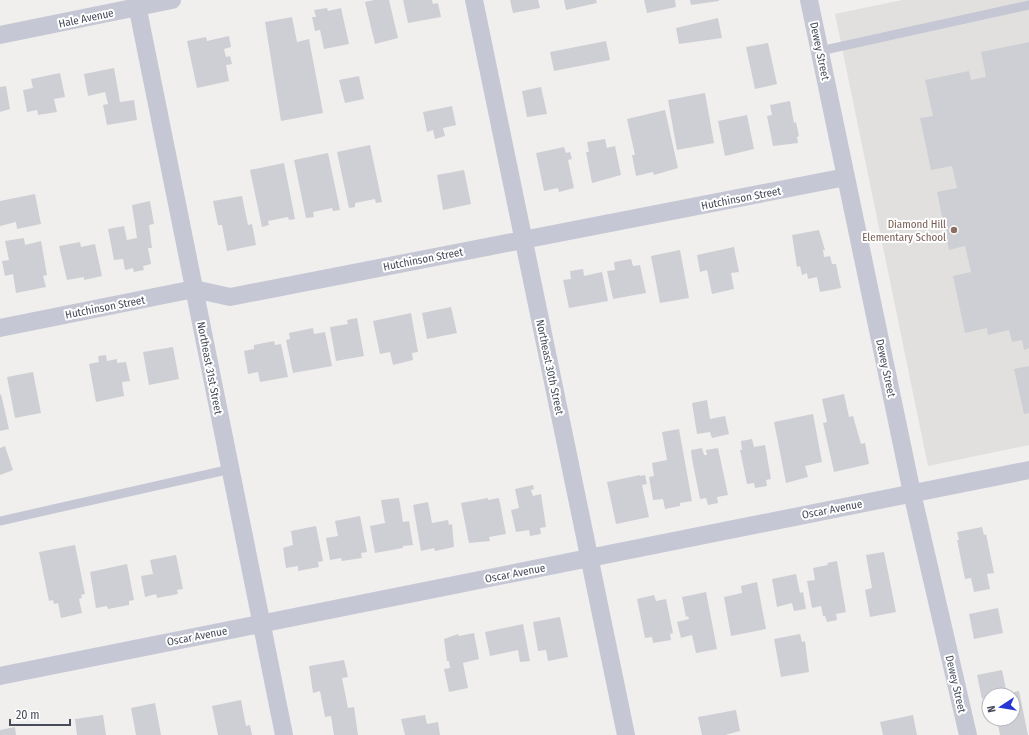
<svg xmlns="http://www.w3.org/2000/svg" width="1029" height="735" viewBox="0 0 1029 735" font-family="'Fira Sans Condensed',sans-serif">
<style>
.education{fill:#e1e0df}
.building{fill:#cecfd5}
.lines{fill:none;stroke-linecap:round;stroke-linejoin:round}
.service{stroke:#c5c8d4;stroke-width:9}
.minor{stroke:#c5c8d4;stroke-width:18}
.education-dot{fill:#8d6e63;stroke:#fff;stroke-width:1.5}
.labels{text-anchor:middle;stroke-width:4;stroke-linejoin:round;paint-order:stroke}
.street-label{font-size:11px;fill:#474b5a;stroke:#fff}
.education-label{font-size:11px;fill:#785e54;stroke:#fff;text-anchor:end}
</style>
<rect width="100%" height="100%" fill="#f0efee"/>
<path class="education" d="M902 0H1029V445L928 466 835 14Z"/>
<path class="building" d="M374 0H389L398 38 375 44 365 2Z
M403 0H432L433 4 438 3 441 17 408 23Z
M510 0H538L540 8 513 13Z
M564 0H596L597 3 566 10Z
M644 0H675L676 7 647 13Z
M690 0H719V1L691 5Z
M327 8 328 11 341 8 349 44 324 49 320 30 315 31 312 17H316L314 10Z
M292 17 297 42 309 39 323 113 281 121 265 22Z
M718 18 722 38 679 44 676 28Z
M229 36 231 47 224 49 226 57 230 56 232 64 226 65 229 81 197 88 187 41 206 37 207 41Z
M606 41 610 60 554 71 550 52Z
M1029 42V348L1024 350 1022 340 1012 342 1009 330 988 335 987 328 965 333 953 276 971 272 965 246 949 250 937 192 957 188 952 166 931 170 920 118 933 116 925 80 969 71 971 80 986 77 981 52Z
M768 43 777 84 755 89 746 47Z
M114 68 120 102 134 100 137 120 107 125 103 105 108 104 105 92 88 96 84 74Z
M60 73 65 97 54 99 57 112 38 115 37 110 27 112 23 90 33 88 31 79Z
M359 76 364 99 345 103 339 80Z
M6 86 10 109 0 112V87Z
M541 87 547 114 527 117 522 91Z
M705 93 714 143 677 150 668 100Z
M790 101 794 123 796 122 799 136 797 137 798 143 773 146 767 116 772 115 770 105Z
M452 106 456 125 443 128 445 136 435 139 433 130 427 132 423 112Z
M665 110 678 168 654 175 653 172 636 176 632 155H635L627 119Z
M747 115 754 149 725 156 718 121Z
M605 139 607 148 615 146 621 175 592 183 586 152H589L587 142Z
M370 145 382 202 376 203 375 199 355 203V207L349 208 337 152Z
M564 147 566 153 570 152 572 159 568 160 574 188 559 192 558 188 544 191 536 153Z
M328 153 340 210 333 211 332 208 313 212 314 217 306 218 294 160Z
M284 163 295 219 289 220 288 217 268 221 269 225 262 227 250 170Z
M464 170 471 204 443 210 437 175Z
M35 194 41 224 17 229 16 222 0 226V201Z
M242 196 248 225 252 224 256 245 227 251 222 225H218L213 201Z
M150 201 154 224 149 225 152 248H148L151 264 143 266 144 270 134 272 133 268 125 270 123 259 114 260 108 229 124 226 127 240 137 238 132 205Z
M819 230 825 250H823L824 257 830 256 832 264H836L841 288 820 292 817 277 808 279 807 273 802 275 800 266 797 267 792 235Z
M24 238 25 245 41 241 47 275 43 276 46 287 16 293 13 274 5 276 2 261 9 260 5 241Z
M80 242 81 247 95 244 102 276 84 280V277L67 280 59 246Z
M734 247 739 272 731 273 734 289 712 294 707 270 700 272 697 255Z
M680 250 689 298 660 303 651 256Z
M631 259 633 266 640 265 646 293 613 299 607 271 615 270 614 262Z
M583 269 584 276 602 272 608 301 569 308 563 280 571 279 570 271Z
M451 307 457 333 427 339 422 313Z
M411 313 418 352 412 353 413 360 393 365 390 352 380 354 373 321Z
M357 318 364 356 336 361 330 327 348 324 347 320Z
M313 328 314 334 325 332 332 366 293 373 286 340 290 339 289 333Z
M274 341 275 345 281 344 288 377 260 382 258 372 248 374 244 351 254 349V345Z
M173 347 179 379 149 385 143 352Z
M106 355 107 361 117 359V363L126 362 130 381 122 382 124 396 96 402 89 364 99 362 98 356Z
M1029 366V413L1024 414 1014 369Z
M33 372 41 413 15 418 7 377Z
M1 394 9 429 0 431V395Z
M844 394 849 417 853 416 861 444 865 443 869 464 834 472 823 423 827 422 822 399Z
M707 400 710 419 725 416 729 434 712 438 710 432 697 434 692 403Z
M813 414 822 462 805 466 808 477 786 483 774 422Z
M679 429 692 501 680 503V506L665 509 663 499 653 500 649 477 654 476 652 463 667 460 662 432Z
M752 439 754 447 765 445 771 479 766 480 767 486 755 488 754 483 747 484 740 450H742L741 441Z
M5 446 13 470 0 475V448Z
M702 448 704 455H707L706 450 718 448 728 495 717 497 718 503 708 505 706 498 700 499 692 459 691 450Z
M640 475V476L645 475 647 484 642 485 649 517 616 524 607 482Z
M533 485 534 489 531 490 533 496 541 494 546 527 540 528 541 534 530 536 529 530 516 532 511 510 519 508 515 489Z
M399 498 403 522 409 521 413 545 403 546V548L375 553 370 526 385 523 381 500Z
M488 498V500L499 498 506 534 489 537 490 541 469 543 461 503Z
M428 502 432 523 448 520 449 525 452 524 454 547 435 551 434 548 421 551 413 505Z
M360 516 367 552 361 553 362 558 342 561 341 558 330 560 326 538 338 536 335 521Z
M316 526 323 561 318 562 319 567 298 571V566L286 568 283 548 293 545 291 531Z
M982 527 984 535 986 534 994 573 987 574 990 589 974 592 971 578 965 579 957 540H959L957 532Z
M75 545 85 594 81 595 82 598 79 599 82 613 61 618 58 603 54 604 53 600 49 601 39 552Z
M884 552 896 612 870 617 865 590 872 588 866 555Z
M176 555 183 589 177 590 178 594 157 598 156 594 145 597 141 576 153 574 150 560Z
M837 561 846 612 836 614 837 620 827 622 825 616H823L821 606 812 608 807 581 815 580 813 568 828 565 827 563Z
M127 564 134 600 129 601V605L108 609 107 606 96 608 90 572Z
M796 574 800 593 803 592 806 609 794 611 792 603 777 607 772 579Z
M757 582 766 629 731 636 724 597 742 593 741 586Z
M706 592 717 649 696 653 692 635 681 638 677 622 689 619 688 616 686 617 682 597Z
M654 595 656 601 666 599 673 633 670 634 671 640 653 643 652 637 645 638 637 599Z
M998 608 1003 633 974 639 969 614Z
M560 617 568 657 548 661 546 650 538 651 533 622Z
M523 624 530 661 520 662 518 650 490 656 485 632Z
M474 633 479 659 463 663 468 688 449 692 444 669 450 668 449 661H447L444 639 458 634 459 636Z
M800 634 802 642 805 641 809 672 781 677 774 639Z
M344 660 348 677 342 678 348 708 354 707 358 735H334L331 716 325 717 320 691 313 693 309 666Z
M1002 670 1007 694 989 695V697L982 699 977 675Z
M1019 691 1028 735H1000L997 719H1013V695H1009V693Z
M241 700 246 726 250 725 252 735H218L212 706Z
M155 703 161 735H136L131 708Z
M736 710 740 731 725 735H702L698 717Z
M103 715 106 735H77L75 719Z
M425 715 427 724 438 722 440 735H405L401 719Z
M913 715 917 735H883L880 722Z
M15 727 16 735H0V730Z"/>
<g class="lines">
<path class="service" d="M820 51 1029 5
M0 521 231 469"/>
<path class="minor" d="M136 0 284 735
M474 0 626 735
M809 0 912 493 968 735
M0 35 172 0
M0 328 194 289 230 297 846 177
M0 676 1029 470"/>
</g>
<circle class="education-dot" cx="954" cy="230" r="4"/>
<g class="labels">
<g class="street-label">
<text transform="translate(86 18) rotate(-12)" y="4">Hale Avenue</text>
<text transform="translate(820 51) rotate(78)" y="4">Dewey Street</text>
<text transform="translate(741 198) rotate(-11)" y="4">Hutchinson Street</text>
<text transform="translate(423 259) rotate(-11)" y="4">Hutchinson Street</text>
<text transform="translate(105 307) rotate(-11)" y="4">Hutchinson Street</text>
<text transform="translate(550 367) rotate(78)" y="4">Northeast 30th Street</text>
<text transform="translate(210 368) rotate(79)" y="4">Northeast 31st Street</text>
<text transform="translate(886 368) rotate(78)" y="4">Dewey Street</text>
<text transform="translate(832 509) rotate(-11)" y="4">Oscar Avenue</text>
<text transform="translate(515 573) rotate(-11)" y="4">Oscar Avenue</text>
<text transform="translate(197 636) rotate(-11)" y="4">Oscar Avenue</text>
<text transform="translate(956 684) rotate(77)" y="4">Dewey Street</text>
</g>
<g class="education-label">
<text x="946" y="228">Diamond Hill<tspan x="946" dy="13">Elementary School</tspan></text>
</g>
</g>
<g transform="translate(1001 707) rotate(258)"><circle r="19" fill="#ffffff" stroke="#b5b7bd"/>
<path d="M0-3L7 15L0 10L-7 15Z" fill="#2636d3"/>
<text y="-6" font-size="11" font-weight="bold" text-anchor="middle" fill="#474b5a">N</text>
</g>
<path d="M10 719v6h60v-6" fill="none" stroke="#474b5a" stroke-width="2"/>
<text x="16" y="719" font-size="12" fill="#474b5a" stroke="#ffffff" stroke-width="3" paint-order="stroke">20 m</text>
</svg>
